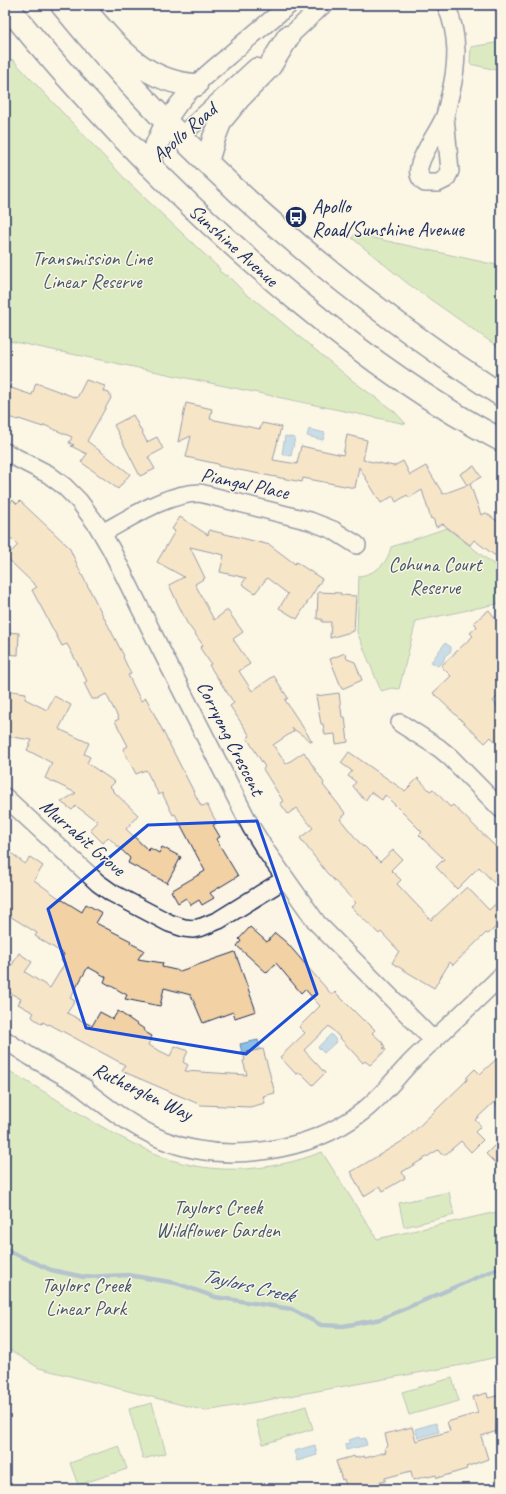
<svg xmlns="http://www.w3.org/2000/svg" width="506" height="1494" viewBox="0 0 506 1494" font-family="Caveat,sans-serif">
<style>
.green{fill:#b6dc97;stroke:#68867a}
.water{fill:#8bbee7;stroke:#5e85b0}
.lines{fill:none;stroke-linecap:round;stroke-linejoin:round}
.stream{stroke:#5e85b0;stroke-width:4.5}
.building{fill:#f2d1a4;stroke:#1b2f5e}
.minor-casing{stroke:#1b2f5e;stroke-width:20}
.major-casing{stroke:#1b2f5e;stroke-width:25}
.minor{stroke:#fcf5e5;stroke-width:17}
.major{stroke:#fcf5e5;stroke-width:22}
.marked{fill:none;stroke:#1d4ed8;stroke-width:3;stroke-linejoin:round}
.labels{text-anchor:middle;stroke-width:3;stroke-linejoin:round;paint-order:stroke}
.street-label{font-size:20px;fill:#1b2f5e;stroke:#fcf5e5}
.poi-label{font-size:20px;fill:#1b2f5e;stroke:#fcf5e5;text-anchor:start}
.park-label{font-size:20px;fill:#425a6c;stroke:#fcf5e5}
.water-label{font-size:21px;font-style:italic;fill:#375380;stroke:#fcf5e5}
</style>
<rect width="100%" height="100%" fill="#fcf5e5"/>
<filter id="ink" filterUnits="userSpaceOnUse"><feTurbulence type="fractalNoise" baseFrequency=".025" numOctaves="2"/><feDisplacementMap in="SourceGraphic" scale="8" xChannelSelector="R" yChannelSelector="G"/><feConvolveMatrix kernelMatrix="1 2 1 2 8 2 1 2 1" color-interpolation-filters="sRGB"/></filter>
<g filter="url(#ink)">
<path class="green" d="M501 42V71L470 64 471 47Z
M12 59 129 183 220 269 219 271 226 276 227 275 247 295 255 300 353 381 395 412 406 424 5 340V73Z
M355 234 501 266V349L407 283 352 238Z
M447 528 501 570V603L416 621 399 689 392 688 381 691 357 632 359 576C376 574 388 563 391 547Z
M9 1071C55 1097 103 1131 151 1152 205 1177 268 1173 322 1152L377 1239 501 1211V1356L462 1365 206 1411 39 1368 5 1347V1077Z
M449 1192 454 1215 404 1227 399 1203Z
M452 1378 459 1401 409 1415 402 1392Z
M152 1403 166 1453 143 1459 129 1409Z
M306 1406 313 1429 263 1444 256 1421Z
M119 1446 127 1469 78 1485 70 1463Z"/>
<path class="water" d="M309 429 325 433 323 440 307 436Z
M285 436 295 438 291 456 282 454Z
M445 643 451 647V651L445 656 443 662 438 666 431 662Z
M331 1034 337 1041 324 1053 318 1047Z
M258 1040 260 1049 242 1053 240 1044Z
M436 1423 439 1432 418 1438 415 1429Z
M359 1437 360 1439 365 1438 367 1445 346 1450 345 1444 350 1443 349 1440Z
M315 1445 317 1455 297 1461 294 1451Z"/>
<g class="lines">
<path class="stream" d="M5 1247 11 1252 51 1270 84 1277 128 1275 176 1283 215 1297 291 1309 321 1325 343 1326 381 1319 501 1267"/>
</g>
<path class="building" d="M86 380 105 386 103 391 109 393 111 398 87 441 130 474 118 489 81 462 87 454 71 446 74 445 69 443 72 437 44 425 43 427 19 419 18 420 5 416V386L32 395 36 383 77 398Z
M186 403 212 409 210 419 260 429 262 423 281 427 273 460 297 464 301 446 343 455 347 435 367 440 363 460 394 466 403 461 410 475 426 466 443 494 470 484 481 515 486 513 501 524V560L474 540 470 545 443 524 436 527 433 518 431 519 422 490 409 498 407 495 396 502 393 496 381 503 359 467 355 488 303 478 302 482 218 466V464L186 457 191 436 178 442Z
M133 415 147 442 157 437 163 449 148 457 155 469 140 476 114 425Z
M474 466 481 477 467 485 460 474Z
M13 500 17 504 20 501 69 547 82 575 124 656 123 657 131 674 128 675 141 701 146 698 201 806 207 805 217 823 213 825 220 837 216 839 238 876 210 893 214 898 202 905 199 900 191 905 186 898 178 903 171 891 205 871 175 814 173 815 162 793 159 795 146 770 136 774 123 749 128 746 115 721 119 719 106 694 97 699H92L84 683 87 681 67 644 62 646 32 590 37 587 6 557 18 545 5 532V508Z
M180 517 208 535 209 530 270 545 295 564 296 562 322 579 297 619 279 608 288 594 267 578 255 593 242 584 246 578 220 572 224 555 190 547 205 578 195 584 214 620 226 611H228L243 632 233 639 250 664 239 671 252 691 274 676 288 698 285 700 312 741V742L292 728 294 731 273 745 286 764 304 752 324 783 323 785 346 814 340 819 363 847 364 846 380 862 393 850 402 859 391 870 401 880 397 884 431 920 467 887 489 910 501 899V923L488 934 486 933 453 965 450 962 434 988 392 963 399 951 381 932 379 934 351 907 356 903 327 873 300 838 313 828 296 808 288 814 280 803 283 801 263 769 265 767 247 738 250 736 230 706 234 703 209 665 211 664 200 648 203 645 187 623 169 585 184 577 157 562 175 531 172 529Z
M318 592 341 593V595L356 596 354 631 330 638 331 622H322V619H317Z
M489 610 501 626V673L495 679 501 685V693L493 701 501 710V748L491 737 485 743 433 693 451 676 441 666 473 636 470 633 477 627 474 622Z
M5 632 19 633 18 655 5 654Z
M345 653 347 659 355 662 362 680 342 689 330 659Z
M5 690 26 693 25 699 47 710 54 696 71 705 59 729 89 743 84 754 90 757 87 763 115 782 110 787 113 789 112 790 138 815 126 829 149 851 150 848 159 853 162 847 181 857 167 883 128 863 130 858 108 837 103 843 90 830 98 822 76 806 72 810 61 802 76 793 45 778 52 763 27 750 32 740 5 736Z
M339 693 342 717H345L348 742 336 744 335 734 325 735 323 724H321L316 696Z
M349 752 405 791 418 778 430 791 433 789 450 807 453 805 501 852V890L479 867 457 889 436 867 444 859 419 835 422 832 385 795 382 800 371 792 365 801 353 786 356 782 348 776 352 771 341 763Z
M5 848 25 864 30 857 43 866 34 880 56 896 82 912 86 904 102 913 96 923 131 941 130 943 144 950 138 959 163 963 162 967 180 971 235 952 256 1011 235 1018 233 1012 203 1023 191 995 164 988 160 1006 125 999 127 995 104 982 106 977 88 967 70 998 75 1001 67 1013 92 1026 100 1012 113 1019 118 1011 144 1029 145 1032 152 1036 148 1045 170 1056 175 1046 188 1051 183 1062 188 1065 185 1071 247 1075 243 1061 245 1060 243 1053 263 1049 275 1093 263 1096 265 1103 250 1107 201 1105 122 1071 125 1065 49 1024 48 1025 43 1022 42 1024 33 1018 32 1016 34 1013 18 1004 21 999 5 990V961L12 965 19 953 32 962 25 972 50 988 65 963 61 961 64 954 35 936 37 933 5 913Z
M250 927 267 942 275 933 287 943 332 995 335 992 364 1021 365 1020 375 1030 372 1033 382 1042 385 1047 383 1048 386 1050 370 1065 365 1061 363 1063 329 1026 304 1050 325 1073 313 1085 301 1073 296 1074 280 1057 305 1033 299 1027 320 1006 305 989 301 993 276 963 267 973 237 946 241 941 239 939Z
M501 1055V1110L494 1102 475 1120 481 1126 475 1132 483 1140 471 1152 461 1141 446 1154H441L438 1150 402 1172 405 1178 383 1191 380 1186 364 1196 352 1175H353L351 1172 406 1139 467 1080V1077L475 1069 480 1074Z
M501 1139V1169L486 1154Z
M487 1393 488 1398 501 1395V1430L481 1436 488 1459 466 1467 467 1469 437 1478 436 1475 428 1477 427 1476 413 1480 411 1471 385 1478V1481L360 1488 359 1486 347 1489 344 1479 342 1480 336 1461 354 1456 355 1458 364 1456 365 1458 386 1452 385 1447 388 1446 385 1434 412 1427 416 1441 450 1431 447 1422 478 1413 473 1397Z"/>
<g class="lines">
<g class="minor-casing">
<path id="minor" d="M280 45 323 5
M445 117 450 171 446 179 438 183H425C419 178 417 172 420 164 424 150 438 132 444 118 447 111 448 102 450 95 458 64 459 35 446 5
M167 122C181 96 203 77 225 59 246 40 267 23 289 5
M181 136 256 67
M5 452 48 474 64 486 79 501 97 525 111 549 158 644 251 827 266 851 317 923 434 1041
M102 533C130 518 167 493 200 493L310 521 333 530 357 545
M400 723 439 748 450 757 501 809
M5 797 98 883 112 893 169 923 184 928 193 929 202 927 219 920 285 879
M5 1040 31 1057 85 1088
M75 1082C103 1104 130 1126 163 1140 225 1165 310 1152 362 1112 380 1098 394 1080 409 1064 439 1034 471 1006 501 976"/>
</g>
<g class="major-casing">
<path id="major" d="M6 5C94 113 190 212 298 301 361 353 428 402 501 440
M62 5C186 157 336 288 501 395
M81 5C114 43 142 82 196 85
M207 162 214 138 221 120 239 98 270 66 288 37
M148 164 167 122"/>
</g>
<use href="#minor" class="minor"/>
<use href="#major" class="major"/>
</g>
</g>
<path d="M0 0H506V1494H0ZM257 821 317 994 246 1054 86 1028 48 909 148 825Z" fill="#fcf5e5" fill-opacity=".55" fill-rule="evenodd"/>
<path class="marked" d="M257 821 317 994 246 1054 86 1028 48 909 148 825Z"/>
<defs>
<g id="bus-disc" transform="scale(1.15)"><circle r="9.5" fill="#1b2f5e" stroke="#fcf5e5"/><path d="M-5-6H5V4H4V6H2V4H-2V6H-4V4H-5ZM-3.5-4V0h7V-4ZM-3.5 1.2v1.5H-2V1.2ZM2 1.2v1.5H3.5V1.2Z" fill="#fff"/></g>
</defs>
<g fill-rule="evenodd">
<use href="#bus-disc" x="296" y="217"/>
</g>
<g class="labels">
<g class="street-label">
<text transform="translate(184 132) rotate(-41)" y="7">Apollo Road</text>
<text transform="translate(234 245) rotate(42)" y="7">Sunshine Avenue</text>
<text transform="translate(245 483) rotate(12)" y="7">Piangal Place</text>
<text transform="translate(231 738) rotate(63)" y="7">Corryong Crescent</text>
<text transform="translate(83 837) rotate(41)" y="7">Murrabit Grove</text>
<text transform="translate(143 1091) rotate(26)" y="7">Rutherglen Way</text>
</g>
<g class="poi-label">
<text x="312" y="213">Apollo<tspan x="312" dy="23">Road/Sunshine Avenue</tspan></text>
</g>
<g class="park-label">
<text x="92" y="265">Transmission Line<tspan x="92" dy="23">Linear Reserve</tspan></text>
<text x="435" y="571">Cohuna Court<tspan x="435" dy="23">Reserve</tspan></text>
<text x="218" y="1214">Taylors Creek<tspan x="218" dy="23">Wildflower Garden</tspan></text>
<text x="86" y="1292">Taylors Creek<tspan x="86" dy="23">Linear Park</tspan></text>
</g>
<g class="water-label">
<text transform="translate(248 1285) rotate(13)" y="7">Taylors Creek</text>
</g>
</g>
<rect width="506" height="1494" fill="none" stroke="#fcf5e5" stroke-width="20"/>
<rect x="10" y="10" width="486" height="1474" fill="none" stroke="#1b2f5e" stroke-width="1.5" filter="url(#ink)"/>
</svg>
